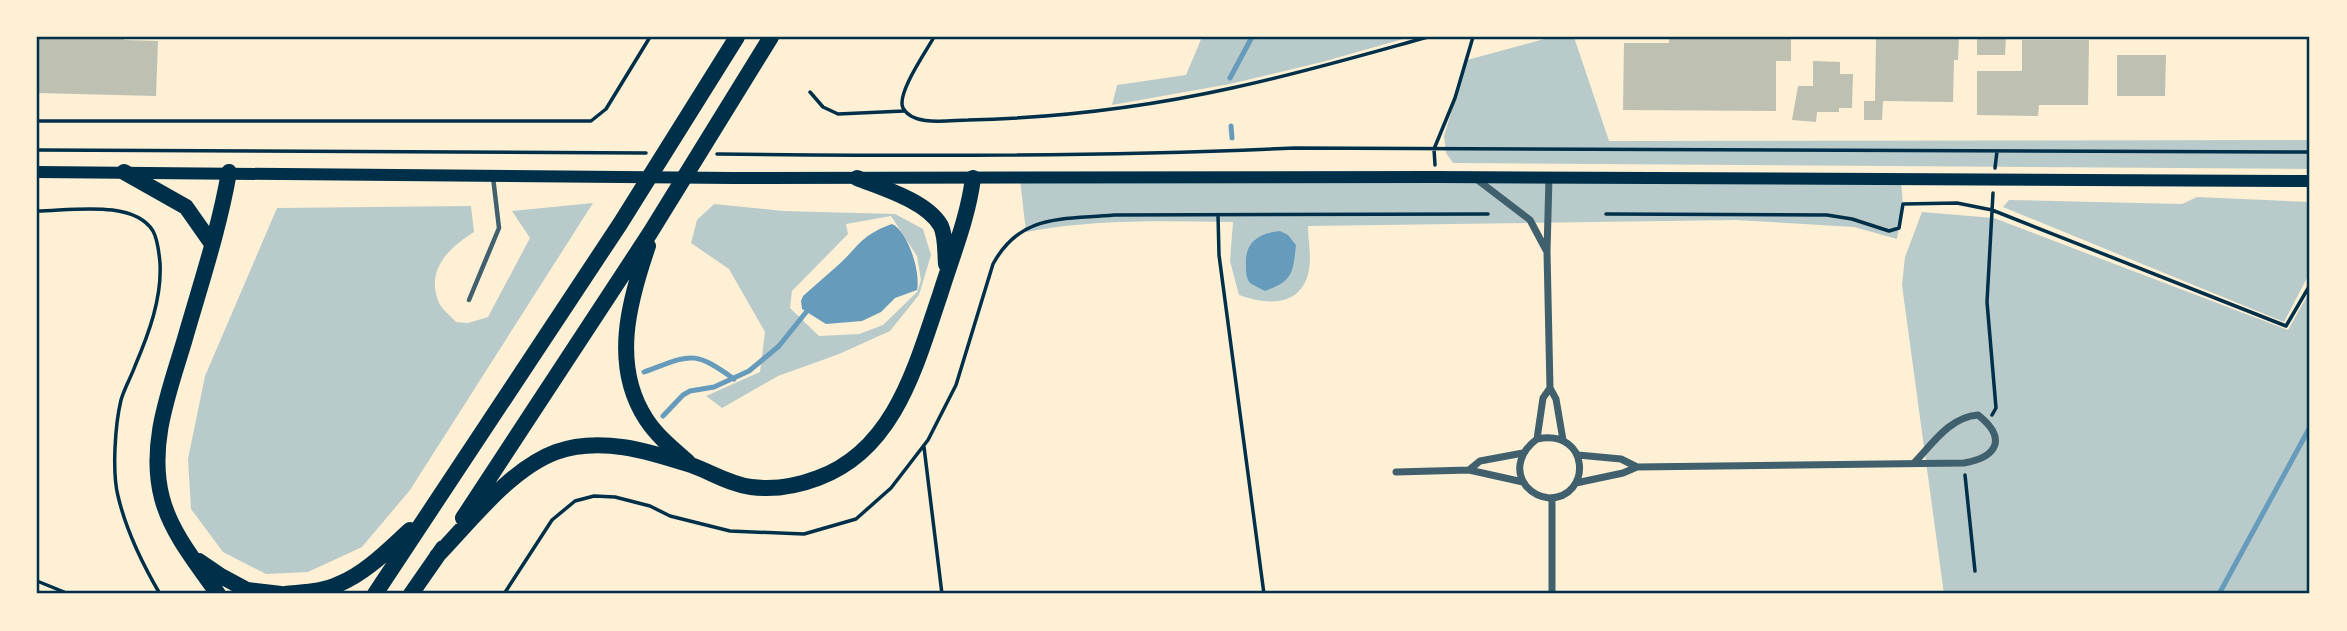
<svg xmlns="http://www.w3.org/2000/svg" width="2347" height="631" viewBox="0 0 2347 631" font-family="'Archivo Narrow',sans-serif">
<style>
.green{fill:#b9caca;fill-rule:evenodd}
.water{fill:#669bbc}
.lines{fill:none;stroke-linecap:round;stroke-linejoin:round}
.stream{stroke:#669bbc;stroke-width:5}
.building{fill:#bec0b2}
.path{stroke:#003049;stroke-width:3.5}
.service{stroke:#3f606c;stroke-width:4.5}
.minor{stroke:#3f606c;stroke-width:7}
.secondary{stroke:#003049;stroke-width:12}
.motorway{stroke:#003049;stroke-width:16}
.neatline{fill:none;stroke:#003049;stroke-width:2.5}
</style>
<rect width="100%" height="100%" fill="#fdf0d5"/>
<path class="green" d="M1202 37H1410L1322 62 1230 84 1112 105 1117 85 1186 75Z
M1552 37H1574L1609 141 2310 140V169L1453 163 1446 153 1444 136 1467 60Z
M1020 179 1901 181 1903 205 1897 239 1854 227 1736 220 1308 226C1308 237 1310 248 1310 259 1309 304 1274 308 1239 295L1230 261 1233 222C1163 221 1094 219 1026 232Z
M2197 197 2309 202 2310 272 2284 322 2003 207 2009 200 2182 204Z
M593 203 410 490 362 547 308 572 266 574 223 552 191 509 188 459 205 376 277 208 471 206 474 232C450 247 426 269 438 300 440 308 451 316 456 322L468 323 488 317 530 238 512 211Z
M714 204 783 211 895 214 923 229 931 255 919 295 890 331 839 354 778 376 722 408 706 396 760 372 765 332 729 269 691 243 697 220ZM891 216 917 256 921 280 917 292 883 325 859 334 819 336 790 308 792 291 848 234 846 224Z
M1922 212 1994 218 2288 330 2310 291V594H1944L1902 285 1905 257Z"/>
<path class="water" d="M892 224C908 231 921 273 917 290L895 298 881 312 862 321 826 324 802 309 801 301 803 296C814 286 825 277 836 267 860 246 859 236 892 224Z
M1280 231 1288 235 1296 245C1293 273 1293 281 1265 291 1260 288 1254 286 1250 283 1246 278 1246 272 1246 266 1244 243 1258 233 1280 231Z"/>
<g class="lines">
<path class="stream" d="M1230 78 1252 37
M1231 126 1232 138
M644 372C691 355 692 349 734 379
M663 416 683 395 690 391 714 387 749 371 779 346 807 311
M2219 594 2310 427"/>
</g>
<path class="building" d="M37 37H124V40L158 41 156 96 37 93Z
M1669 37H1791V61H1776V111L1623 110 1624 43H1669Z
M1876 37H1959L1958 60H1954L1953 102 1883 101 1882 120H1864V101H1875Z
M1977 37H2006L2005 55H1977Z
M2022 40H2089L2088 105H2039L2038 116 1977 115V71H2022Z
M2117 55H2166L2165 96H2117Z
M1813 61 1840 62V74H1853L1852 108H1839V112H1817L1816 122 1792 120 1798 86H1813Z"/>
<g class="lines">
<path class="path" d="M934 37C927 50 896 94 903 108 913 127 950 120 968 120 1056 118 1146 107 1232 88 1298 74 1363 55 1428 37
M810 92 823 107 838 114 904 111
M37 121H591L606 109 650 37
M37 150 646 153
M717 154C910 156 1102 157 1295 148L2310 152
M1435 165 1434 149 1455 98 1473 37
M1995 168 1997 151
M37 211C69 211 133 199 153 231 158 240 159 253 160 263 162 298 149 333 135 366 131 377 124 389 121 400 115 425 112 472 118 496 126 530 143 565 160 594
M1606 214 1827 215 1852 219 1889 231 1899 228 1903 204 1957 203 1992 210 2286 326 2310 285
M1218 215 1219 255 1264 594
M1992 415 1996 408 1987 302 1993 193
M924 447 942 594
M1965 475 1975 571
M37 581 69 594
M504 594 552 520 575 501 594 496 615 497 650 506 670 516 730 531 804 534 856 519 891 488 928 440 956 385 993 264C1021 213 1062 220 1114 215L1488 214"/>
<path class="service" d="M469 300 499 228 493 177"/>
<path class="minor" d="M1549 177 1547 252 1550 388 1556 399 1563 440
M1475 178 1530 220 1546 250
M1537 439C1591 428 1592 498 1549 498 1540 497 1532 493 1526 486 1513 469 1522 450 1537 439L1543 398 1550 388
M1578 455 1621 459 1637 467
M1469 470 1480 461 1523 453
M1396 472 1469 470 1523 482
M1576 483 1623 473 1637 467 1964 463C1998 457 2007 438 1978 415 1950 417 1933 443 1915 462
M1552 498V594"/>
<path class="secondary" d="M37 172 733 178 1436 177 2310 181"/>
<path class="motorway" d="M124 172 186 207 212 244
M857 178C882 188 927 201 941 226 946 237 945 252 946 264
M648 246C629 301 611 365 646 419 657 436 673 449 688 462
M463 518 650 233 771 37
M437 556C470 522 510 469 556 452 600 436 648 451 691 465 711 472 729 484 751 487 774 490 797 486 818 478 895 450 916 365 940 295 952 256 968 218 973 178
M199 561 221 576 247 590 281 594
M218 594C197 564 171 533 162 498 148 445 169 392 184 342 200 286 219 230 229 172
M285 594C303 592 323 592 339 584 366 573 389 549 410 530
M375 594 620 224 737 37
M411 594 443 548"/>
</g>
<rect width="2347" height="631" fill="none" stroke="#fdf0d5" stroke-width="77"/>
<rect x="38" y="38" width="2270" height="554" class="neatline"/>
</svg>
